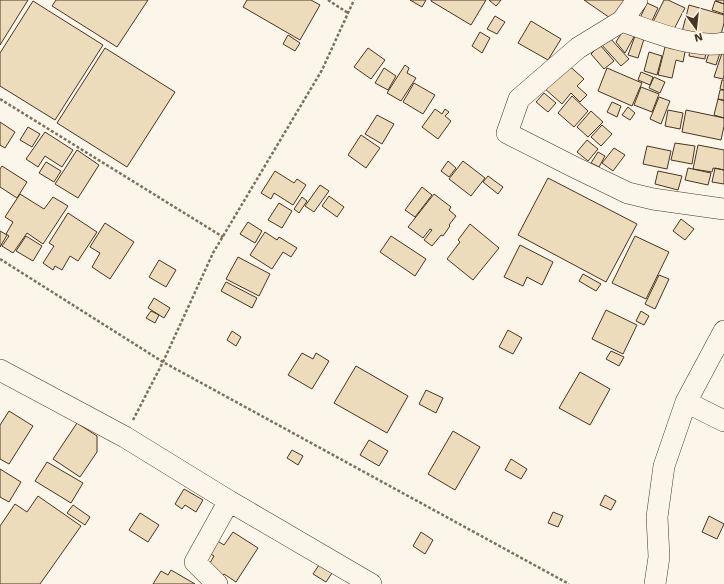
<svg xmlns="http://www.w3.org/2000/svg" width="724" height="584" viewBox="0 0 724 584" font-family="'Work Sans',sans-serif">
<style>
.building{fill:#ecdcbc;stroke:#4a3520}
.lines{fill:none;stroke-linecap:round;stroke-linejoin:round}
.minor-casing{stroke:#4a3520;stroke-width:22}
.path{stroke:#7f6f5c;stroke-width:2.5;stroke-dasharray:3 2;stroke-linecap:butt}
.minor{stroke:#fbf6e9;stroke-width:21}
</style>
<rect width="100%" height="100%" fill="#fbf6e9"/>
<path class="building" d="M0 0H28L0 45Z
M56 0H148L117 47 52 6Z
M247 0H311L320 5 300 40 243 7Z
M410 0H426L422 7Z
M431 0H486L471 25 431 1Z
M489 0H501L496 6Z
M584 0H627L613 20Z
M664 0H668L685 8 673 31 652 24Z
M716 0H724V4L716 1Z
M33 1 103 45 55 120 0 86V53Z
M715 1 724 4V14L712 10Z
M647 3 658 8 651 23 640 18Z
M689 5 724 15V23L719 42 682 32Z
M495 16 505 22 497 34 487 29Z
M531 21 561 39 548 60 518 43Z
M624 29 635 35 625 53 616 42Z
M480 32 490 38 482 53 472 46Z
M288 35 300 43 295 51 283 44Z
M635 36 644 39 638 58 628 55Z
M609 37 629 59 621 66 601 44Z
M666 43 686 47 683 62 676 60 672 78 658 75Z
M600 45 614 61 604 69 591 54Z
M105 48 175 92 127 167 57 123Z
M368 48 385 60 371 79 354 67Z
M690 48 706 50 705 59 689 56Z
M710 50 720 53 716 65 706 62Z
M649 52 662 56 657 75 644 71Z
M722 53 724 54V75L723 79 714 77Z
M566 63 584 79 577 86 587 95 580 102 571 93 562 104 544 88Z
M405 65 409 68 407 73 416 78 401 101 387 93Z
M384 68 396 76 388 90 375 83Z
M607 68 642 83 632 106 598 91Z
M641 72 653 77 650 85 638 80Z
M654 77 665 82 660 93 649 88Z
M722 80H724V90L720 89Z
M414 83 435 95 423 114 403 102Z
M641 87 659 94 652 112 634 105Z
M720 90H724V100L718 99Z
M544 93 556 103 548 112 536 102Z
M572 96 588 111 574 127 558 113Z
M659 97 670 101 661 124 650 119Z
M718 99 724 101V118L714 115Z
M612 102 621 106 617 117 607 112Z
M628 107 635 113 630 120 622 115Z
M435 109 442 114 445 109 449 112 445 116 451 121 438 139 422 127Z
M668 110 683 113 680 129 665 126Z
M686 110 724 118V126L721 140 682 132Z
M591 111 603 122 588 137 577 127Z
M377 115 394 124 382 144 365 134Z
M0 122 15 132 5 148 0 145Z
M602 125 612 134 601 146 591 137Z
M28 127 40 134 32 147 20 140Z
M45 132 73 150 62 167 45 156 38 167 26 159Z
M361 135 380 148 366 168 348 155Z
M587 140 598 149 588 161 577 152Z
M675 143 695 146 692 164 671 160Z
M698 145 724 150V170L713 168 712 172 693 169Z
M647 146 671 151 667 169 643 164Z
M614 148 625 155 613 171 602 163Z
M77 150 99 165 78 198 55 184Z
M598 152 605 156 599 167 591 163Z
M448 161 456 168 449 177 441 171Z
M463 161 485 178 471 196 449 179Z
M46 162 61 171 54 182 39 173Z
M2 166 27 182 17 198 0 187V169Z
M688 168 711 173 708 185 685 180Z
M715 168 724 170V184L712 182Z
M275 171 294 183 297 179 306 185 293 205 274 193 271 199 261 193Z
M658 171 682 176 678 190 655 184Z
M488 176 503 187 498 194 483 182Z
M548 178 637 224 606 282 518 235Z
M320 185 329 191 314 212 305 206Z
M422 187 432 195 415 217 405 210Z
M20 194 44 209 53 197 68 206 43 244 27 233 13 253 2 246 9 236 6 234 13 222 5 217Z
M434 194 451 207 449 210 456 216 449 225 450 226 443 236 441 235 432 246 424 240 432 230 430 229 423 238 408 227Z
M329 196 344 207 337 217 322 206Z
M302 197 307 201 299 213 294 209Z
M279 203 292 211 282 228 268 220Z
M68 213 97 232 78 261 70 256 62 270 55 266 53 270 43 263 54 246 49 243Z
M681 219 694 229 685 240 673 231Z
M248 222 262 231 255 243 240 234Z
M105 223 134 242 110 279 92 267 100 253 90 247Z
M470 224 499 248 473 280 447 259 460 242 458 240Z
M0 231 7 235 0 247Z
M265 232 277 240 279 237 297 248 291 257 283 252 272 269 250 255Z
M26 236 42 246 33 261 16 251Z
M391 236 426 259 415 276 380 252Z
M635 236 669 252 646 299 612 283Z
M520 245 553 262 542 285 527 277 523 286 504 277Z
M238 257 270 274 259 296 226 279Z
M159 260 176 270 166 287 149 277Z
M583 274 601 284 596 291 579 281Z
M659 275 669 279 655 309 645 304Z
M226 282 257 298 252 308 221 291Z
M154 298 170 308 164 318 148 308Z
M606 310 637 325 623 354 592 339Z
M151 311 159 315 155 323 146 318Z
M641 311 649 316 644 325 636 321Z
M508 330 522 338 513 354 499 347Z
M232 331 241 337 236 346 227 340Z
M611 351 624 357 619 366 606 359Z
M302 353 313 359 316 353 329 361 312 389 288 375Z
M356 366 408 396 387 433 334 403Z
M580 372 610 389 590 425 559 408Z
M426 390 443 398 436 413 419 404Z
M9 411 33 426 9 464 0 459V425Z
M77 423 97 436V452L80 477 53 459Z
M453 431 480 447 455 490 428 474Z
M369 440 388 451 379 466 360 455Z
M292 450 303 456 298 465 287 458Z
M511 459 527 469 521 479 505 470Z
M47 462 83 483 71 503 35 481Z
M0 469 21 482 9 502 0 497Z
M184 489 203 500 196 512 185 505 182 509 175 504Z
M605 495 616 501 611 510 600 505Z
M38 496 81 526 40 584H0V526L15 504 27 512Z
M73 505 90 517 85 525 67 513Z
M553 512 563 516 558 527 548 523Z
M140 513 159 525 148 542 129 530Z
M709 516 724 524 717 539 702 532Z
M233 532 258 548 236 582 224 574 221 578 207 568 214 556 208 552 216 540 224 545Z
M421 532 433 540 425 554 413 546Z
M319 565 332 573 326 582 313 574Z
M171 570 195 584H153L161 571 168 575Z"/>
<g class="lines">
<g class="minor-casing">
<path id="minor" d="M637 0 622 21 578 48 519 99 507 133 574 167 628 193 653 199 724 209
M622 21C652 31 693 49 724 43
M0 370 125 437 229 501 371 584
M686 402 724 421
M217 584 195 562 229 501
M655 584 659 557 657 517 664 466 686 402 724 331"/>
</g>
<path class="path" d="M328 0 348 13
M0 99 223 237
M0 259 163 362 569 584
M133 420 163 362 213 253 322 70 354 0"/>
<use href="#minor" class="minor"/>
</g>
<g transform="translate(696 28) rotate(165)" stroke="#fbf6e9" stroke-width="3" paint-order="stroke">
<path d="M0-3L7 15L0 10L-7 15Z" fill="#4a3520"/>
<text y="-6" font-size="11" font-weight="bold" text-anchor="middle" fill="#4a3520">N</text>
</g>
</svg>
